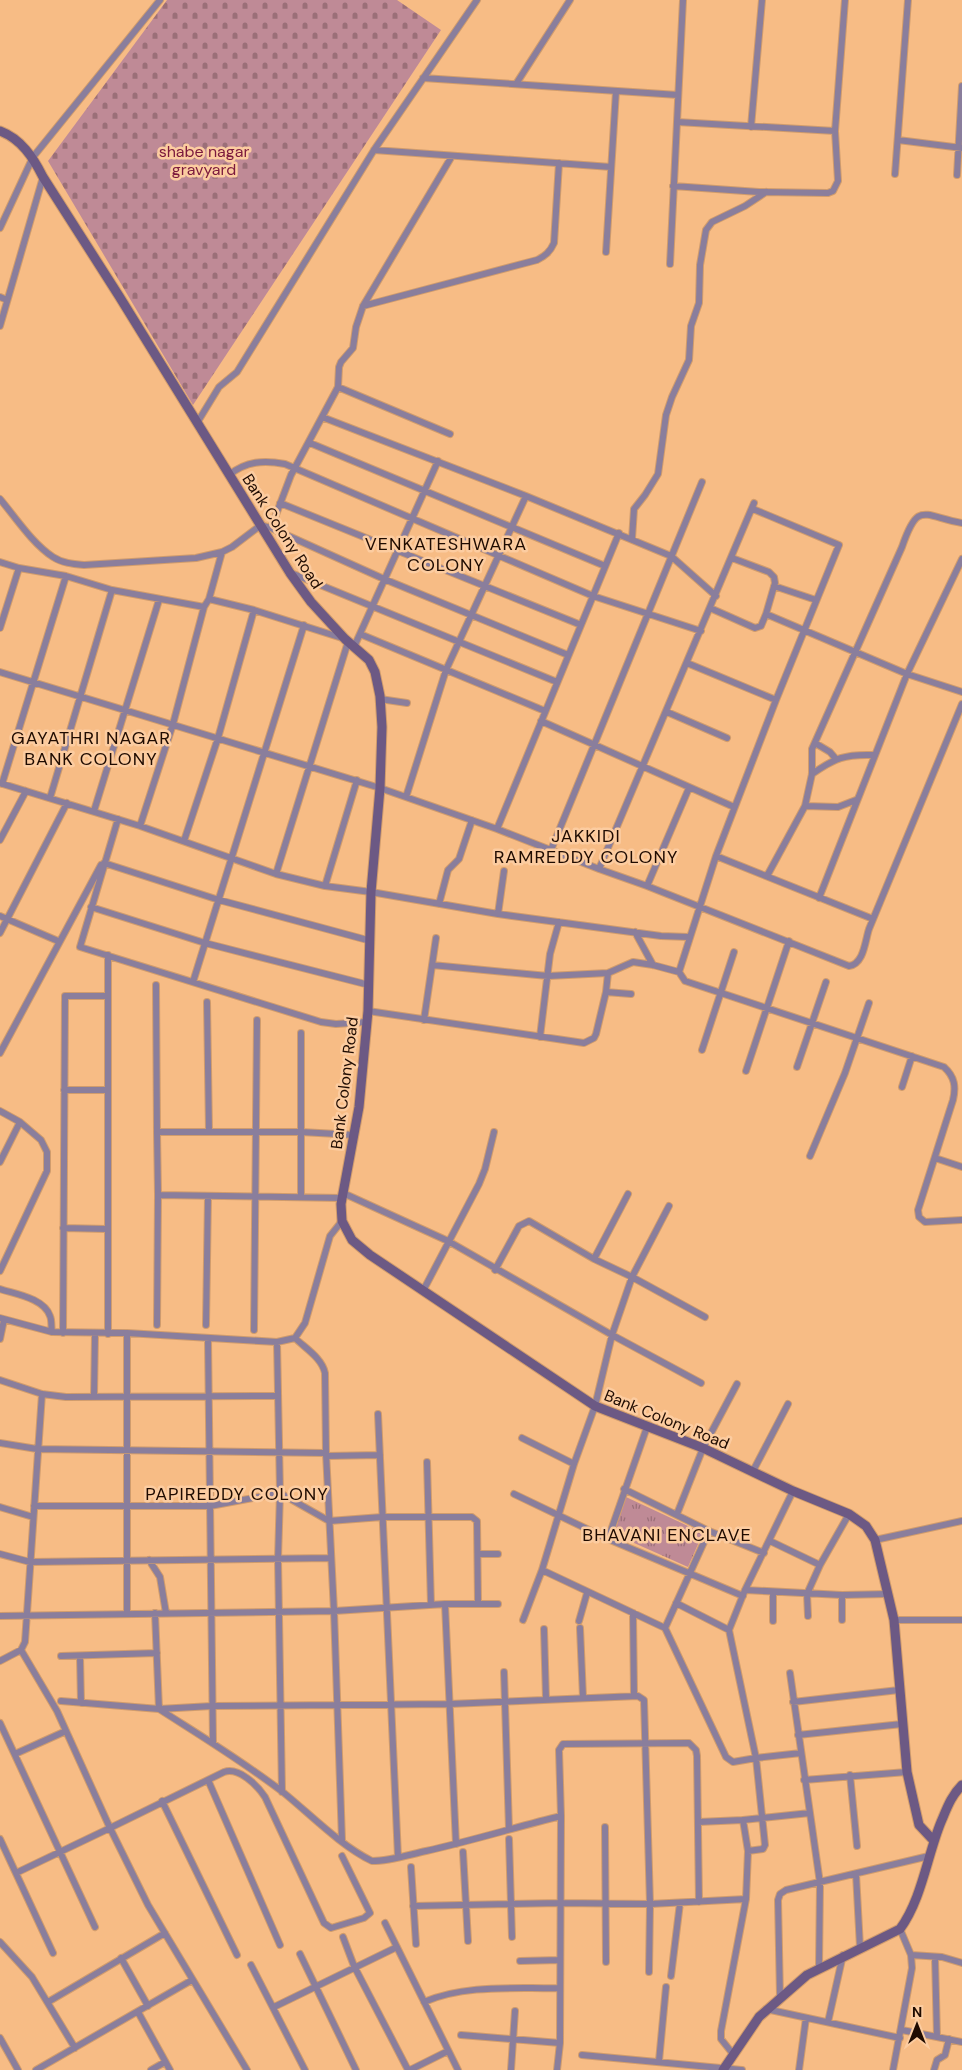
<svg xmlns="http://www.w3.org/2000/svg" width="962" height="2070" viewBox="0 0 962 2070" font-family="'DM Sans',sans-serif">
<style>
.grass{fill:url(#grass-tufts)}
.cemetery{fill:url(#cemetery-stones)}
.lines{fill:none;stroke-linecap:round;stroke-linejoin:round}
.street-casing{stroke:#d09c6d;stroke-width:8}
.secondary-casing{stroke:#d09c6d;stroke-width:11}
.street{stroke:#8a7e9c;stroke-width:6}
.secondary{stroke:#6c5984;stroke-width:9}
.labels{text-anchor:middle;stroke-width:5;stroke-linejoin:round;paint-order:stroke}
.park-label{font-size:16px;fill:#7b193d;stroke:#fccca0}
.street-label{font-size:16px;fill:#1f0b00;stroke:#fccca0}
.neighbourhood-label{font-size:18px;letter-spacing:1px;fill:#1f0b00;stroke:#fccca0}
</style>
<defs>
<pattern id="grass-tufts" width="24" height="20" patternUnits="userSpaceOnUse" patternTransform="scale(1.25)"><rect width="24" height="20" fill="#bf8a96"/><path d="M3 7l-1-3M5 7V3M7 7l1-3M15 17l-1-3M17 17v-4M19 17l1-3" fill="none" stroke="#9b6f78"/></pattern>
<pattern id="cemetery-stones" width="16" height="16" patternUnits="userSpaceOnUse" patternTransform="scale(1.25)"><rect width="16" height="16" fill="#bf8a96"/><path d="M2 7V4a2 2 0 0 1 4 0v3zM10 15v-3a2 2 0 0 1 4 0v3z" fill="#9b6f78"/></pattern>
</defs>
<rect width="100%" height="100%" fill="#f7bc85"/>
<path class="grass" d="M626 1497 703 1533 688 1567 614 1534Z"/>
<path class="cemetery" d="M167 0H397L441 30 193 405 48 161Z"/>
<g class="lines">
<g class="street-casing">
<path id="street" d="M423 78 678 95
M516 84 570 0
M677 122 835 131
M751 127 762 0
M898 140 962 148
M374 150 611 167
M895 174 908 0
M957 175 962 86
M673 186 759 192 828 193 833 191 838 181 835 131 845 0
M0 228 33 157 160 0
M606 252 616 91
M670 264 683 0
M0 297 7 300
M363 306 537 260C545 256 550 252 554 243L559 163
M0 326 43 177
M338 387 450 434
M322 417 526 496 671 556 716 596
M197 423 219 387 237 372 374 150 477 0
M310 443 605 566
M229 475C246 461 264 460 285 464L593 596 701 631
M0 499C16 518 32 543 53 557 62 563 73 564 84 565L196 558 222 552 232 547 261 525 271 528 291 475 338 387 339 367 341 362 353 348 356 327 363 306 452 156
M280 503 581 625
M753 509 839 545 776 700 716 856 679 972 685 981 944 1067C955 1077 956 1087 953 1100L918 1210 919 1217 925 1222 962 1220
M271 528 384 579 568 655
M632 539 634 509 645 495 658 474 666 415 672 397 689 360 691 326 699 303 700 265 706 230 712 222 745 206 766 192
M732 558 769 572 774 577 775 583 766 614
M0 562 19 568 66 576 112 590 204 607
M291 573 557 682
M774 586 816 600
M209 599 254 610 342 638
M710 608 755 628 761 626 766 614 907 674 962 692
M0 628 19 568
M360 634 545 711
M354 647 438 461
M687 663 776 700
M0 672 380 788 497 829 599 869 647 886 849 966C864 964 865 941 869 929L962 704
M380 699 407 703
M667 712 727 738
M541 721 734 807
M815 743 830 752 836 759
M812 774C835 758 845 754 873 755
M0 783 140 826 276 874 325 886 371 892 498 914 661 936 689 937
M2 784 66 576
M406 797 446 670 526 496
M50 798 112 590
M805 806 838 807 856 800
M94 811 159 600
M118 819 80 947 321 1022 336 1024 366 1022
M140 826 173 724 204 607 209 599 222 552
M497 829 619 533
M0 840 26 791
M184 841 218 738 254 610
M551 850 702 482
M716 856 873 919
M104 863 219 900 371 941
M599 869 754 503
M276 874 348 642
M767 876 805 806 812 774V749L902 547C918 500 923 516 962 523
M325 886 357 780
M647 886 689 788
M819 898 907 674 962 559
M439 904 448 870 459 859 472 820
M91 907 205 943 369 985
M498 914 504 871
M0 916 58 941
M635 932 653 965
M0 933 67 803
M108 955V1334
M432 965 548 976 608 973 633 962 653 965 679 972
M193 982 304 625
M156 985 157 1132
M606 992 631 994
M207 1002 209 1132
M368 1011 584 1043 594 1038 596 1034 606 992 608 973
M424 1020 436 938
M301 1033V1197
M540 1037 550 954 559 922
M702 1050 734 952
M0 1053 101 865
M797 1067 826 982
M746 1071 789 941
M902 1087 912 1056
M64 1090H107
M0 1111 20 1122 41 1140 47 1152V1171L0 1271
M810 1156 845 1073 869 1003
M935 1158 962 1167
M0 1162 20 1122
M343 1193 448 1241 612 1335 701 1383
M342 1198 158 1195 157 1132H301L355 1135
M669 1206 632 1277 705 1317
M63 1228 107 1229
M594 1259 628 1194
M495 1270 519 1226 529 1221 594 1259 632 1277 612 1335 595 1406 574 1464 542 1570 523 1620
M0 1289C15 1294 44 1298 50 1316 52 1320 51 1327 52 1332
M424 1289 479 1184 485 1169 494 1132
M0 1318 52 1332 127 1333 277 1342 295 1338 305 1323 330 1236 342 1221
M157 1325 158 1195
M206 1325 208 1196
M254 1330 257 1020
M63 1333 65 996H108
M295 1338C305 1348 322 1358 325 1373L326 1453 334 1611 342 1840
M0 1339 4 1320
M208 1339 213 1743
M277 1342 280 1493 278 1559 282 1792
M0 1380 42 1394 66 1397 277 1396
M94 1397 95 1334
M378 1414 398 1857
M522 1438 574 1464
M0 1443 37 1449 326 1453
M326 1456 380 1455
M427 1462 431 1605
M753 1471 788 1404
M624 1489 709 1531 764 1553
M514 1494 608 1539 743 1596
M34 1506H210L280 1493 329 1521 382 1517H472L477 1521 478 1603
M0 1507 33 1517
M677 1514 703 1448 737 1384
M608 1539 647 1427
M875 1540 962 1521
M770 1541 820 1565
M0 1554 30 1562 331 1558
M478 1554H498
M149 1560 160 1577 166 1613
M542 1570 665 1628 726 1757 733 1762 756 1758 729 1630 745 1590 793 1491
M745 1590 842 1595 888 1594
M773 1592V1621
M676 1603 729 1630
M445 1604 456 1844
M127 1613V1333
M155 1613 159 1709
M633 1613 634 1695
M0 1616 334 1611 445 1604H498
M808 1616 807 1594 820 1565 849 1514
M842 1620V1595
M894 1620H962
M579 1621 587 1593
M580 1628 583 1697
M665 1628 709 1531
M544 1629 546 1699
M21 1650 57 1711 110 1828 224 1772C239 1767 257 1785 265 1797L324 1923 331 1928 364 1918 370 1913 342 1856
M61 1656 157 1653
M80 1656 81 1703
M0 1661 21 1650 25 1642 42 1394
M504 1672 509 1829
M790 1673 820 1883 819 1967
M61 1701 159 1709 212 1706 449 1704 638 1696 644 1700 650 1904 649 1972
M793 1702 899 1690
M159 1709C201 1736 244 1762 284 1793 311 1815 341 1846 372 1861 390 1861 408 1855 426 1851 471 1841 516 1827 561 1816L560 2043 557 2070
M0 1723 95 1927
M798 1735 902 1724
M15 1754 66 1731
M850 1775 857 1846
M208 1780 280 1945
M804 1780 907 1772
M162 1801 237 1955
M561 1816 559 1750 563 1744 689 1743 696 1750 697 1756 699 1902
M743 1820 810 1813
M605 1827 606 1962
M0 1839 53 1953
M509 1839 512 1937
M748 1851 763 1849 765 1845 756 1758 801 1753
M463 1852 468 1941
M411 1867 416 1944
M16 1873 110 1828 148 1905 247 2070
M856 1874 860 1947
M413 1906 560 1903 650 1904 746 1899 748 1851 743 1820 698 1822
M385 1923 458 2070
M343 1937 354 1966 408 2070
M0 1942 32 1977 75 2048
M300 1954 356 2070
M911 1955 942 1957 962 1963
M935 1957 937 2037
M121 1958 148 2006
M520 1961 560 1960
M251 1965 305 2070
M671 1976 680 1903
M780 1997 778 1900 780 1894 786 1890 929 1856
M48 2002 165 1933
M424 2002C465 1984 516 1989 560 1988
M274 2007 397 1947
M766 2009 900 2038
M138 2012 170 2070
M828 2022 843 1955
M902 2030 962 2042
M461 2035 560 2043
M0 2038 18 2070
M733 2054 721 2039V2031L746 1899
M582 2055 742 2070
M659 2061 666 1987
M36 2070 192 1980
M151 2070 165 2062
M410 2070 448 2051
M511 2070 515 2011
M799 2070 806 2018
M893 2070 912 1968 911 1955 900 1929
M934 2070 937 2060 945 2055 949 2039"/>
</g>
<g class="secondary-casing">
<path id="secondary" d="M0 131C21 139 33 157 43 177L119 296 290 573 311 602 345 639 369 660 375 672 380 696 382 727 380 788 371 892 368 1011 359 1107 341 1204 342 1221 352 1240 370 1255 595 1406 703 1448 793 1491 849 1514 866 1526 875 1540 894 1620 907 1772 919 1825 934 1841
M723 2070 759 2017 807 1975 900 1929C922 1899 927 1856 941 1822 947 1808 951 1796 962 1785"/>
</g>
<use href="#street" class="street"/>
<use href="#secondary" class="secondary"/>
</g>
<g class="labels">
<g class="park-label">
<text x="204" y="157">shabe nagar<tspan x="204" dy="18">gravyard</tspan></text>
</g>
<g class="street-label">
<text transform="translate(283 531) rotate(57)" y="6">Bank Colony Road</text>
<text transform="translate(344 1083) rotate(-83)" y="6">Bank Colony Road</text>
<text transform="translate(667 1419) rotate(22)" y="6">Bank Colony Road</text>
</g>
<g class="neighbourhood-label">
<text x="446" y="550">VENKATESHWARA<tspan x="446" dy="21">COLONY</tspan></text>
<text x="91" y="744">GAYATHRI NAGAR<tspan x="91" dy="21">BANK COLONY</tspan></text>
<text x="586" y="842">JAKKIDI<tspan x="586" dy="21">RAMREDDY COLONY</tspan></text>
<text x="237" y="1500">PAPIREDDY COLONY</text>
<text x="667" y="1541">BHAVANI ENCLAVE</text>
</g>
</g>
<g transform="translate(917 2025)" stroke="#fccca0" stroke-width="4" paint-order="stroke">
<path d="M0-4L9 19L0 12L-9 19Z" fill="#1f0b00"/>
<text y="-8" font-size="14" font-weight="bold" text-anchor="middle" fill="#1f0b00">N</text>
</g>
</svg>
